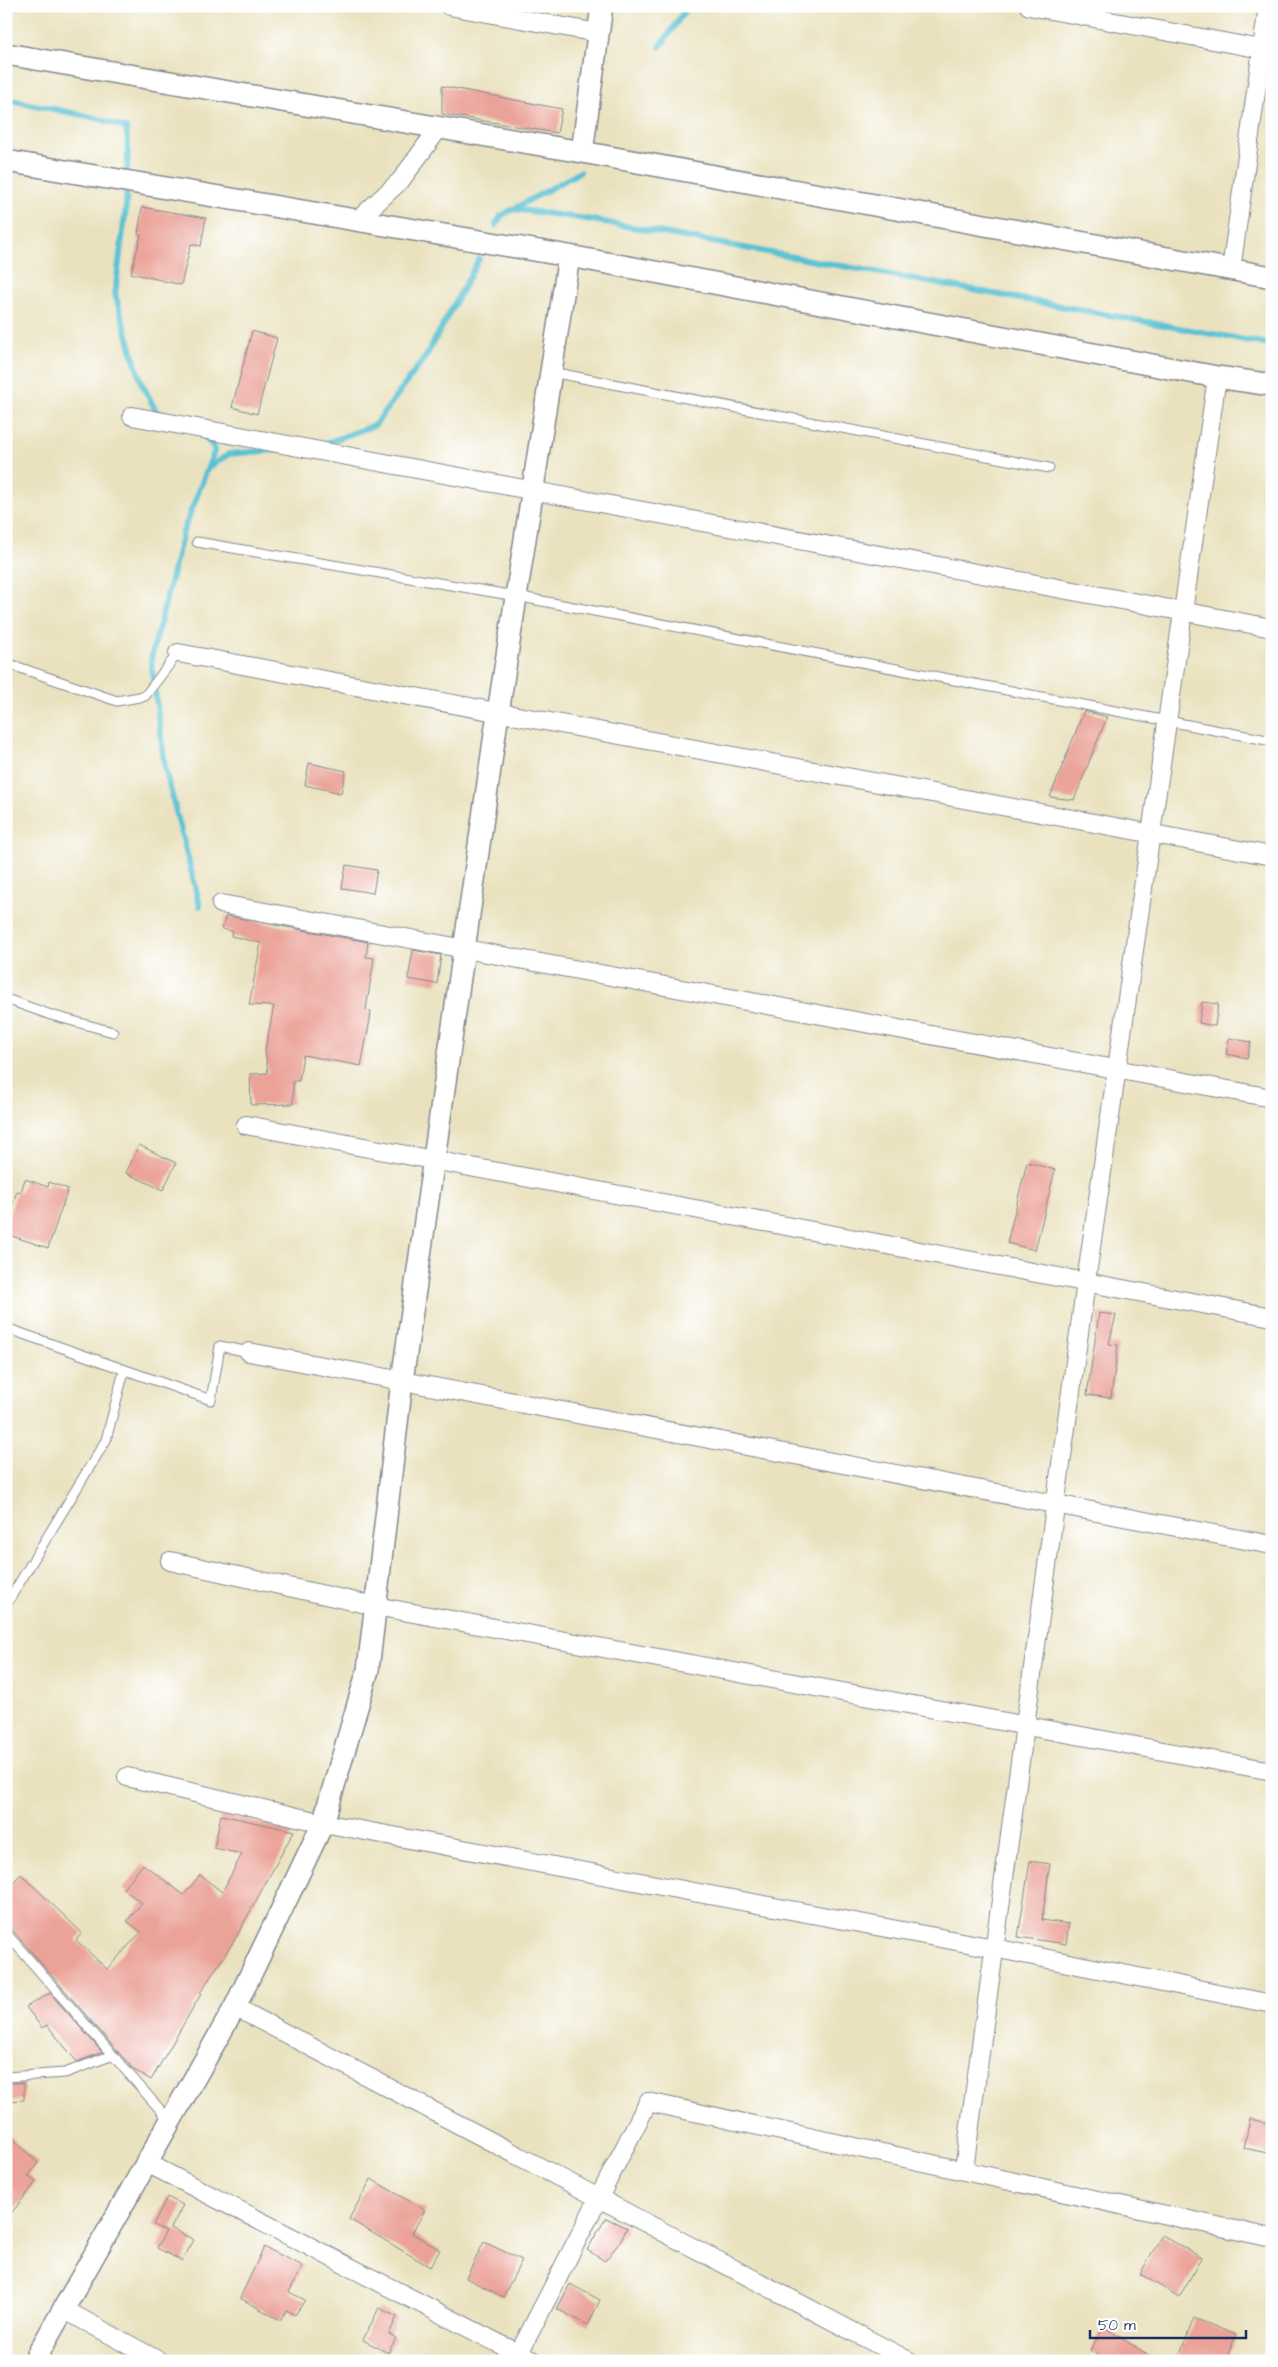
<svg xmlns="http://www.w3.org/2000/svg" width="1278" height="2367" viewBox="0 0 1278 2367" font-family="'Architects Daughter',sans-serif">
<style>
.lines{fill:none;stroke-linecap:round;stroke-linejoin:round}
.stream{stroke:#58c1d3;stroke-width:6}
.building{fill:#eba399}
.service-casing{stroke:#82888e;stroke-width:11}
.minor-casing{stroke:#82888e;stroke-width:20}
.tertiary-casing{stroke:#82888e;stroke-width:24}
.service{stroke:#fff;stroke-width:9}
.minor{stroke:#fff;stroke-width:18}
.tertiary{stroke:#fff;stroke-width:21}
</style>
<rect width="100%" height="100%" fill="#fff"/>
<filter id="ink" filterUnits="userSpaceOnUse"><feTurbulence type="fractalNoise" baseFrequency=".02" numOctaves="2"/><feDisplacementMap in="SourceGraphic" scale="10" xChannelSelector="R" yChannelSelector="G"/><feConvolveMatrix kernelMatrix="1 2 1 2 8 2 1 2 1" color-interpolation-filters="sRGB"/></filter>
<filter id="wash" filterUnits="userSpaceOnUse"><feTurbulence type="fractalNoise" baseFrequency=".0096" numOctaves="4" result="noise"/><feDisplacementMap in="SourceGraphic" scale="20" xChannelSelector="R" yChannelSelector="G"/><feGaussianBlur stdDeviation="1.12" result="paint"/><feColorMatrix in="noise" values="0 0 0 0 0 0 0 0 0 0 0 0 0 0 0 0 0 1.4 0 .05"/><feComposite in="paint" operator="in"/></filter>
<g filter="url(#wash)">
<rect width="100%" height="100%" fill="#eae2bf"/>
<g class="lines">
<path class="stream" d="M660 47 688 6
M6 99 96 118 126 128 128 143 126 207 115 294 141 382 157 413 164 415
M514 209 587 219 1272 345
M496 225 501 216 580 172
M318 446 375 425 426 356 479 259
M208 468 229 454 276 450
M200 906 165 768 151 659 183 532 215 449 202 433"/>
</g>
<g id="blocks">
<path class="building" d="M442 86 562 109 557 133 442 114Z
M142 207 206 218 201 246 191 244 181 285 131 273 141 235H138Z
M252 331 277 338 257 414 232 407Z
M1084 711 1107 717 1074 800 1050 797Z
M309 763 346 771 341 793 305 785Z
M346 865 377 870 373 893 342 888Z
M226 916 368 942 366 957 374 958 366 1010 371 1011 370 1020 361 1066 303 1055 299 1081H293V1104L251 1105 250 1074 268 1073 265 1050 274 1006 249 1005 261 943 231 936 232 931 222 929Z
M413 950 441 955 437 984 408 979Z
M1202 1002 1218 1004 1215 1026 1199 1023Z
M1229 1038 1251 1042 1247 1058 1226 1054Z
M139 1145 176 1163 163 1190 126 1173Z
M1027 1162 1055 1170 1035 1250 1007 1243Z
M25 1179 48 1187 49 1182 68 1189 48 1248 6 1234V1224L17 1191 21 1192Z
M1099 1313 1116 1315 1109 1344 1118 1345 1111 1398 1087 1395Z
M221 1815 294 1831 234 1941 200 1993 201 1994 151 2080 134 2070 15 1933 6 1927V1889L21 1874 82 1933 76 1940 107 1969 141 1932 127 1921 142 1903 123 1889 143 1864 184 1895 200 1875 222 1892 242 1854 214 1848Z
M1030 1861 1050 1864 1042 1920 1069 1924 1066 1944 1018 1937Z
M50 1993 102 2052 77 2062 47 2025 42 2028 26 2007Z
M6 2083H24V2100L6 2101Z
M1250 2119 1272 2124V2154L1244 2148Z
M6 2132 38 2163 28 2176 36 2182 6 2220Z
M371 2179 425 2210 412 2233 440 2250 430 2267 349 2219Z
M167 2197 183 2205 171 2228 194 2240 182 2261 157 2248 166 2231 153 2225Z
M606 2218 627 2228 619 2243 605 2261 587 2250Z
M1162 2235 1202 2258 1179 2297 1140 2274Z
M484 2242 522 2260 503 2297 466 2278Z
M264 2247 303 2266 289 2292 305 2300 295 2315 287 2310 280 2320 240 2298Z
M570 2284 600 2300 588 2325 557 2309Z
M379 2308 397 2317 389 2334 396 2338 388 2353 363 2340Z
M1194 2318 1236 2335 1225 2361H1177Z
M1104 2327 1158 2361H1106L1090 2350Z"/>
</g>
</g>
<g filter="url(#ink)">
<use href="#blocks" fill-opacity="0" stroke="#82888e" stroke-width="1"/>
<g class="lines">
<g class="service-casing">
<path id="service" d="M551 372 1049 468
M197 542 516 596 1272 741
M6 663 117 701 145 696 178 653
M6 999 51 1015 113 1032
M6 1328 211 1400 220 1346 249 1352
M6 1605 106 1440 124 1371
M6 1933 170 2121
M6 2077 65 2073 113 2055"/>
</g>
<g class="minor-casing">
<path id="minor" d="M449 6 598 33
M1029 6 1272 51
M358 220 401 180 439 128
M1231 270 1268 6
M132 416 1272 628
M178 653 1272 856
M221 904 1272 1098
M246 1125 1272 1317
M249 1352 1272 1545
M170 1561 375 1606 1272 1771
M127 1777 323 1823 994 1948 1272 2004
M235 2007 909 2361
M147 2163 533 2361
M964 2169 1086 1282 1217 377
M63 2309 159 2361
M515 2361 648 2102 1272 2238"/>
</g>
<g class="tertiary-casing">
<path id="tertiary" d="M6 54 582 152 1272 277
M582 152 602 6
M6 161 569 256 1217 377 1272 385
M34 2361 235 2007 323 1823 368 1670 402 1381 498 713 569 256"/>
</g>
<use href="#service" class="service"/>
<use href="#minor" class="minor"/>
<use href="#tertiary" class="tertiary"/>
</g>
</g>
<rect width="1278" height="2367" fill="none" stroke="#fff" stroke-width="25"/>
<path d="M1090 2330v8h156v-8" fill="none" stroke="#1b2f5e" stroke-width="2.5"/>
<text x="1098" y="2330" font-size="15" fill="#1b2f5e" stroke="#ffffff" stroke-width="4" paint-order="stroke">50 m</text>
</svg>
